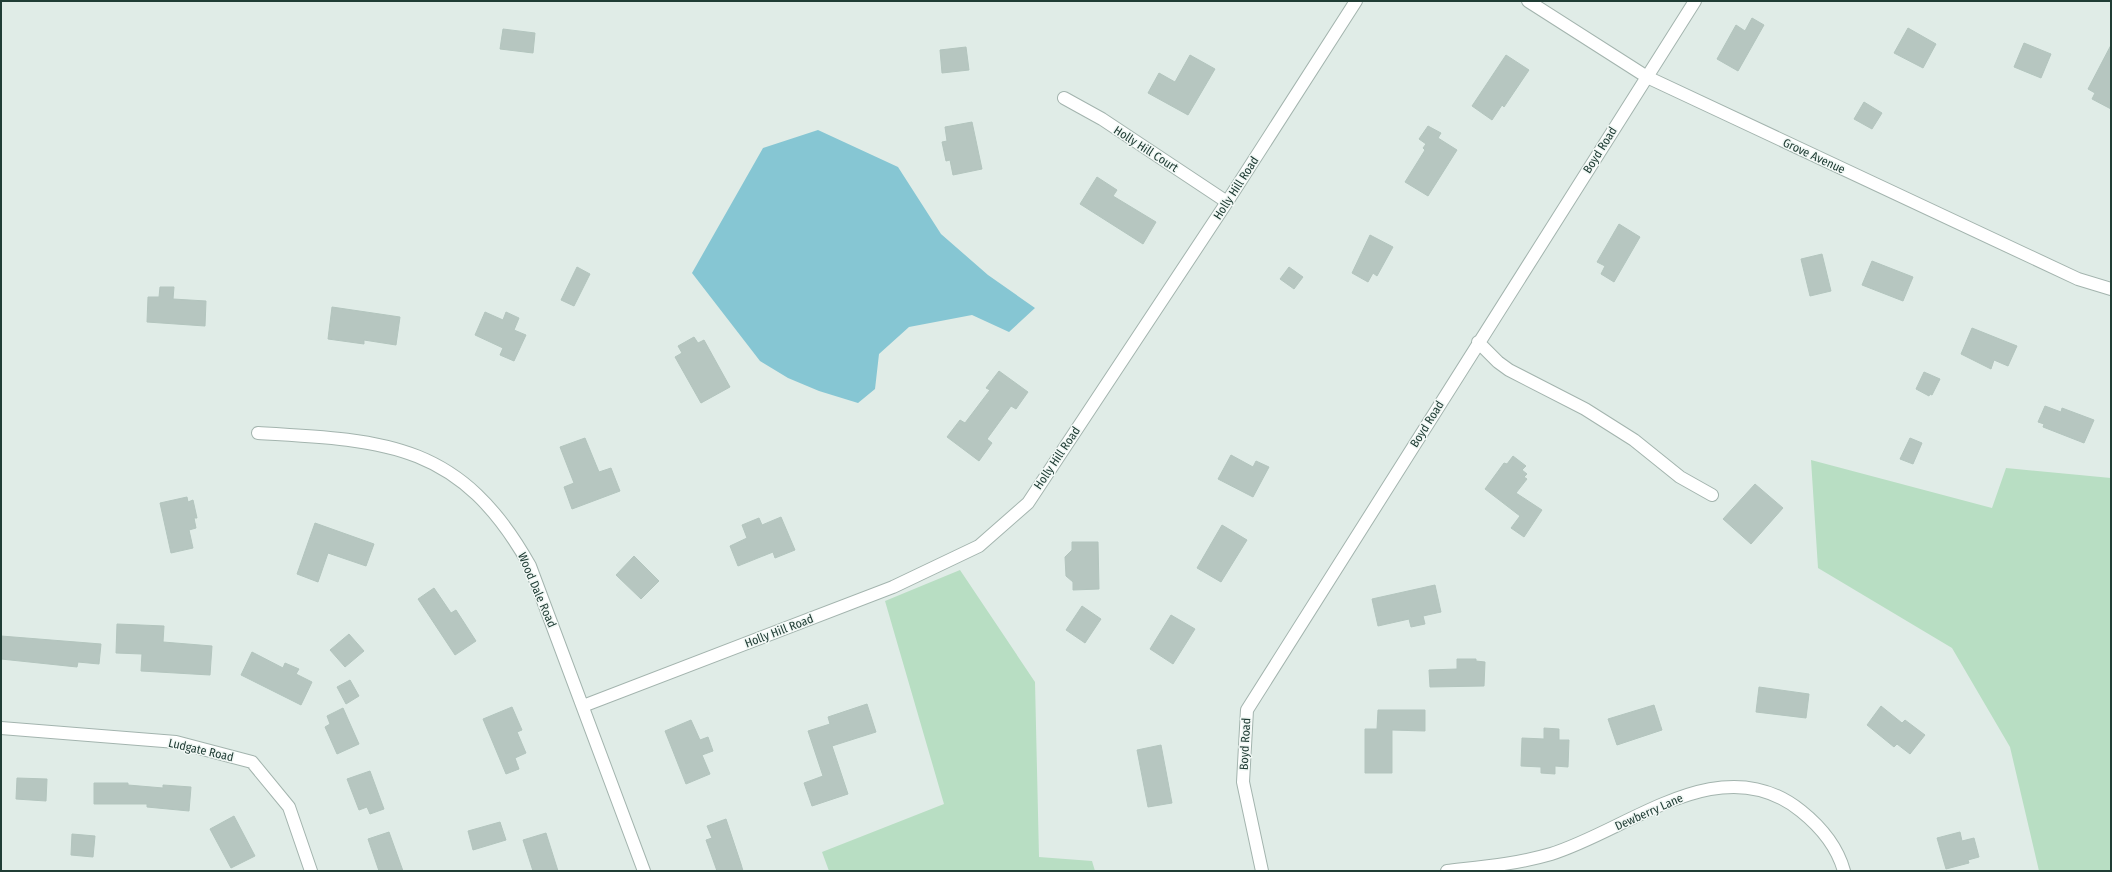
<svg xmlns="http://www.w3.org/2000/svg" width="2112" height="872" viewBox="0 0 2112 872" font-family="'Fira Sans Condensed',sans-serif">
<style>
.green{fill:#b8dec3}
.water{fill:#86c6d3}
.building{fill:#b6c6c0;stroke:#b3c5be}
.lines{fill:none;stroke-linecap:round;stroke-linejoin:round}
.minor-casing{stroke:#a3b4ae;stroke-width:14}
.minor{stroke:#fff;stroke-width:12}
.labels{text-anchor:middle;stroke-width:3;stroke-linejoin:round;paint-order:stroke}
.street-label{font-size:12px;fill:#203d35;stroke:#f1f8f5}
</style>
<rect width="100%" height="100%" fill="#e0ece7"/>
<path class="green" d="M1811 460 1992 508 2006 468 2111 478V871H2039L2010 747 1952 648 1818 568Z
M960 570 1035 682 1039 857 1092 861 1095 871H829L822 852 944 804 885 601Z"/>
<path class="water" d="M818 130 898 167 941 234 988 275 1035 308 1009 332 972 315 909 327 879 354 875 389 858 403 819 391 788 378 760 361 692 273 763 148Z"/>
<path class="building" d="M1752 18 1764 25 1738 71 1717 59 1736 25 1745 31Z
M1908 28 1936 44 1923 68 1894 53Z
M503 29 535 33 533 53 500 49Z
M2024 43 2051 54 2041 78 2014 67Z
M2111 45V109L2092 99 2095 93 2088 89Z
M966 47 969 70 942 73 940 50Z
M1190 55 1215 69 1188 115 1148 93 1159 73 1175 82Z
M1506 55 1529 70 1504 107 1502 105 1492 120 1472 106Z
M1864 102 1882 113 1872 129 1854 119Z
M972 122 982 169 953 175 950 160 946 161 942 142 947 141 945 127Z
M1428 126 1441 133 1438 138 1457 150 1428 196 1405 182 1425 150 1423 148 1426 144 1419 139Z
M1097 177 1117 190 1113 196 1156 222 1143 244 1080 204Z
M1619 224 1640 237 1614 282 1601 274 1605 266 1597 262Z
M1370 235 1393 247 1377 276 1373 273 1368 282 1352 273Z
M1822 254 1831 291 1810 296 1801 259Z
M1872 261 1913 277 1903 301 1862 285Z
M577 267 590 274 574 306 561 300Z
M1289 267 1303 277 1294 289 1280 279Z
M160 287H174L173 299 206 301 205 326 147 322 148 297H159Z
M332 307 400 317 396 345 364 340V344L328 339Z
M485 312 503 320 506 312 519 318 514 330 526 335 514 361 500 355 503 348 475 335Z
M1972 328 2017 346 2008 366 1994 360 1991 369 1961 354Z
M694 337 698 343 704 340 730 387 701 403 675 357 682 353 678 346Z
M999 371 1028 392 1016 409 1011 406 987 439 992 443 979 461 947 437 960 420 965 423 990 390 986 388Z
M1924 372 1940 379 1932 395 1930 394 1929 396 1916 389Z
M2045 406 2061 412 2062 408 2094 420 2084 443 2043 427 2044 424 2038 422Z
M585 438 599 472 611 468 620 491 572 509 564 487 574 483 560 447Z
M1910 438 1922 443 1913 464 1900 459Z
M1231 455 1253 467 1256 461 1269 467 1253 497 1218 479Z
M1513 456 1526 466 1522 470 1527 474 1524 477 1527 479 1516 493 1542 510 1524 537 1511 528 1520 516 1485 489 1504 463 1507 464Z
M1755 484 1783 508 1751 544 1723 519Z
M187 497 188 502 193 500 197 518H194L196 528 189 530 193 548 171 553 160 503Z
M781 517 795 550 775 558 773 552 738 566 730 546 747 538 742 525 759 518 762 525Z
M315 523 374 544 366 566 328 553 318 582 297 574Z
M1222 525 1247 540 1221 582 1197 568Z
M1072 542H1098L1099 589 1073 590V582L1066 576 1065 557 1072 550Z
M634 556 659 581 641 599 616 575Z
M1435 585 1441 612 1423 616 1425 624 1411 627 1409 619 1378 626 1372 599Z
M434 588 451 613 456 610 476 641 455 655 418 599Z
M1082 606 1101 619 1085 643 1066 630Z
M1171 615 1195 629 1173 664 1150 649Z
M117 624 164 626 163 642 212 646 210 675 141 671 142 654 116 653Z
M349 634 364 651 345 667 330 650Z
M1 636 101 644 99 664 78 662 77 667 1 659Z
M252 652 283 668 285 663 299 669 296 674 312 682 301 705 241 675Z
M1457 659H1476V661L1485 662 1484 686 1430 687 1429 670 1457 669Z
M350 680 359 696 346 704 337 687Z
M1759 687 1809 694 1806 718 1756 712Z
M867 704 876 732 832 746 848 794 812 806 804 783 823 776 808 731 830 724 828 717Z
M1654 705 1662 730 1617 745 1608 719Z
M1881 706 1902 723 1905 720 1925 735 1910 754 1897 744 1894 747 1867 725Z
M512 707 522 730 517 732 526 753 515 758 519 769 506 774 483 719Z
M343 708 359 744 337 754 325 727 330 724 327 716Z
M1378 710H1425V731L1392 730V773H1365V729H1377Z
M691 720 700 740 708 737 713 751 702 755 710 774 686 784 665 731Z
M1544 728 1559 729V740H1569L1568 767 1555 766V774L1541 773V767L1521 766 1522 738 1544 739Z
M1161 745 1172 803 1148 807 1137 750Z
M370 771 384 809 370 814 367 807 359 810 347 779Z
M17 778 47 779 46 801 16 799Z
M94 783H128V785L163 788V785L191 787 189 811 147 807V804H94Z
M234 816 255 856 231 868 210 829Z
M726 819 741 864 743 871H717L706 840 712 838 707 826Z
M500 822 506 840 473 850 468 831Z
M389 832 403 871H379L368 839Z
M1960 832 1962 841 1974 838 1979 857 1968 860 1969 863 1946 869 1937 838Z
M546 833 558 871H533L523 840Z
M72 834 95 836 93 857 71 855Z"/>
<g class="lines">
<g class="minor-casing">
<path id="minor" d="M1528 1 1647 77 2078 279 2111 289
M1064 98 1102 119 1227 202
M1478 342 1498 362 1509 370 1585 409 1634 440 1680 477 1712 495
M258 433C387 440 461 443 530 566L644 871
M583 706 893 587 979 546 1028 503 1227 202 1356 1
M1 728 176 742 252 762 289 807 311 871
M1262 871 1243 782 1247 710 1695 1
M1447 871C1481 867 1517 864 1551 854 1629 830 1721 746 1801 811 1821 827 1837 846 1844 871"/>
</g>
<use href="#minor" class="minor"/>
</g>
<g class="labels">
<g class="street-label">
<text transform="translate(1146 149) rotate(33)" y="4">Holly Hill Court</text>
<text transform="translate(1600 150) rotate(-58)" y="4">Boyd Road</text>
<text transform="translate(1814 156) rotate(25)" y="4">Grove Avenue</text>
<text transform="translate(1236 188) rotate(-57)" y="4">Holly Hill Road</text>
<text transform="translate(1427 424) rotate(-58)" y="4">Boyd Road</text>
<text transform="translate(1057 458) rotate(-56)" y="4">Holly Hill Road</text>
<text transform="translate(537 590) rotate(67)" y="4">Wood Dale Road</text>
<text transform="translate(779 631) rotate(-21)" y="4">Holly Hill Road</text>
<text transform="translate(1245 744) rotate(-87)" y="4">Boyd Road</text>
<text transform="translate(201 750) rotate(13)" y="4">Ludgate Road</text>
<text transform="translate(1649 812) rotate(-24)" y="4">Dewberry Lane</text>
</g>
</g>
<rect width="2112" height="872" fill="none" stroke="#203d35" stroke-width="4"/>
</svg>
